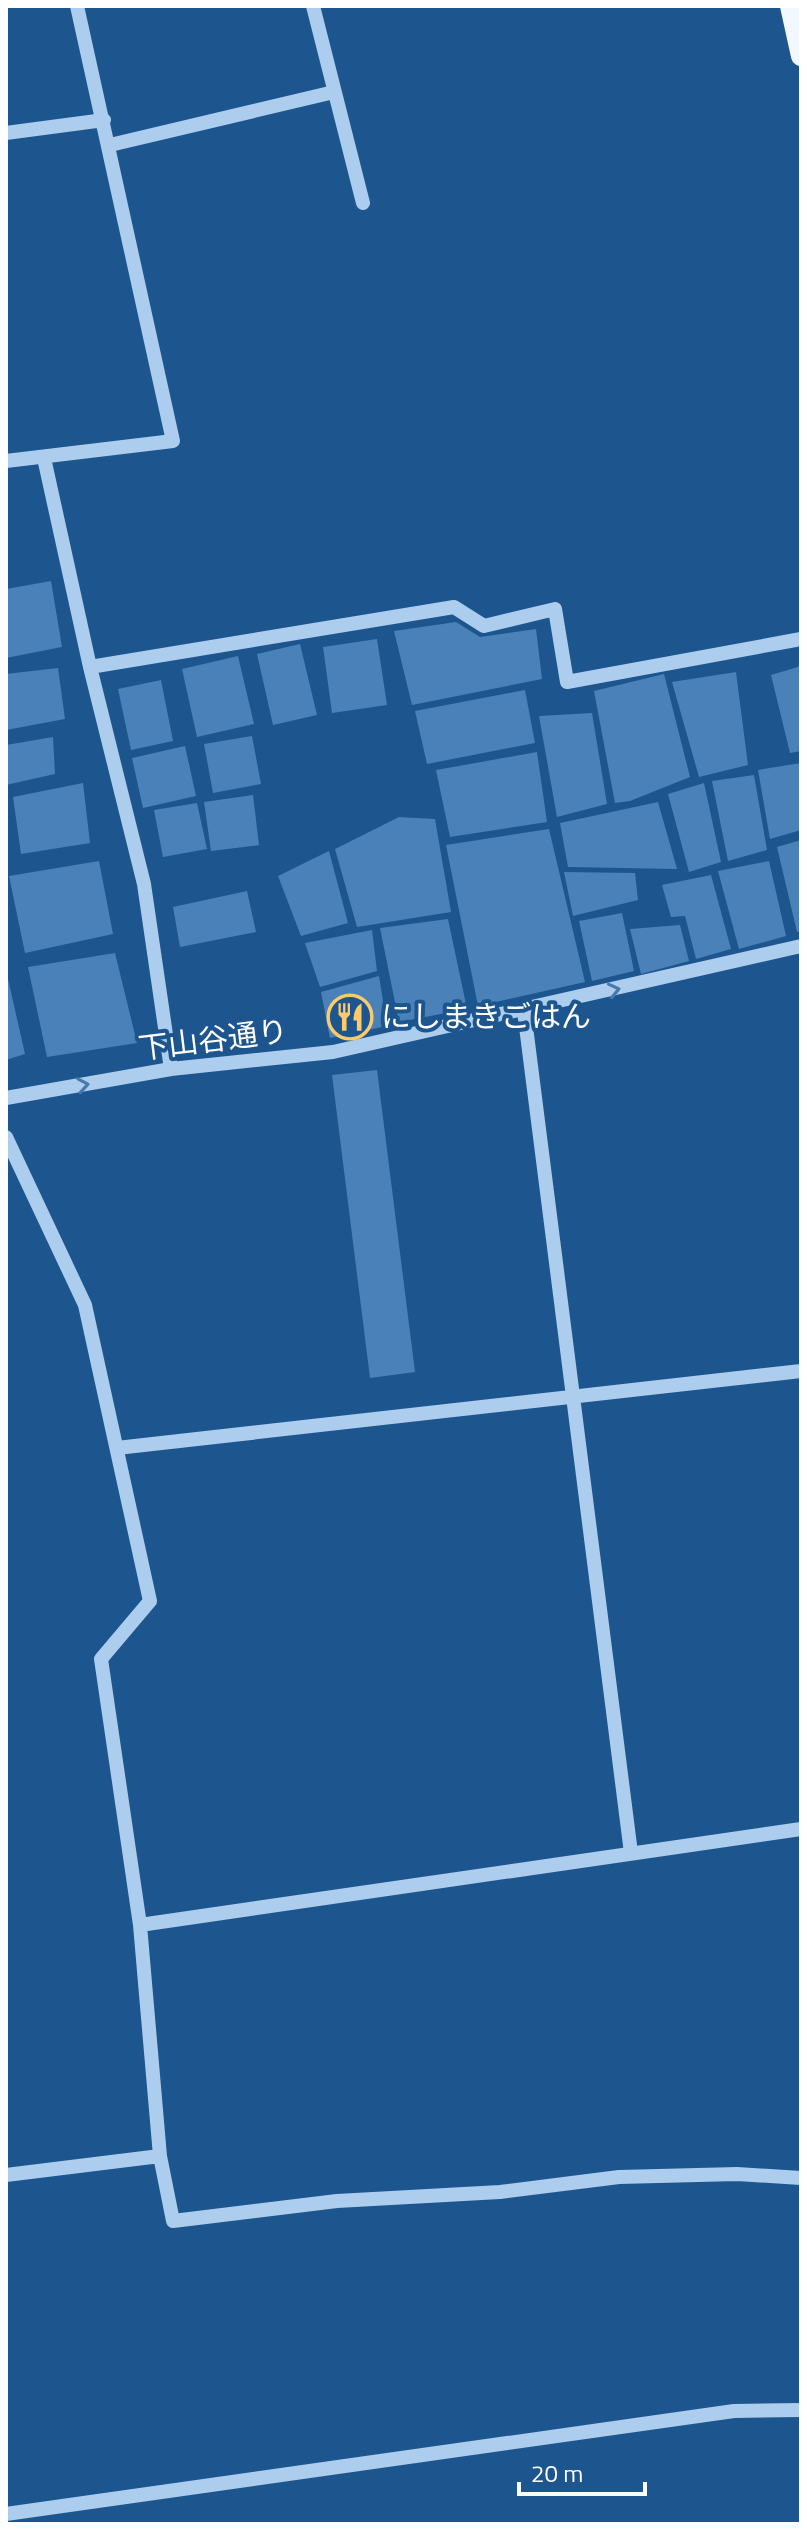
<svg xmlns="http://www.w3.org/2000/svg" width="807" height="2530" viewBox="0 0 807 2530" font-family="'Titillium Web','Noto Sans JP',sans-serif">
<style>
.building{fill:#4a81b8}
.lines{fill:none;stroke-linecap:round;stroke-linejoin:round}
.minor{stroke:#accded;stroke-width:14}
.major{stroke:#f2f8ff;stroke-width:20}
.oneway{stroke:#4879ab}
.labels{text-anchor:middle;stroke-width:8;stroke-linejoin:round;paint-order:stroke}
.poi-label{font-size:30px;fill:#fff;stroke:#1d558f;text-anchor:start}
.street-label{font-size:30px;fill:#fff;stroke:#1d558f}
</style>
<rect width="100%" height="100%" fill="#1d558f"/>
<path class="building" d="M51 581 62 647 6 658V589Z
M456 622 480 637 536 629 542 679 412 705 394 631Z
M377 639 387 705 332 713 323 647Z
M300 644 317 715 273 725 257 654Z
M238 656 254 724 197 737 182 669Z
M801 666V751L790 753 771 675Z
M58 668 65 719 6 730V674Z
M736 672 748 765 699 777 672 682Z
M664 674 690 777 630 801 615 803 594 691Z
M161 680 173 741 131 750 118 689Z
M525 690 535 743 427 764 415 711Z
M592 713 607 804 557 817 539 716Z
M252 736 261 784 213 793 204 744Z
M53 737 55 774 6 785V745Z
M185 746 196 796 143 808 132 758Z
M537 752 547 822 450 837 436 770Z
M801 763V830L770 839 758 770Z
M754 775 767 850 728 861 712 781Z
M83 783 90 843 21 854 13 797Z
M704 783 721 862 689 872 668 794Z
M253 795 259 845 211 851 204 802Z
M658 802 677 869 568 867 560 823Z
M197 803 207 849 163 857 154 810Z
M399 817 435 819 451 912 357 927 335 849Z
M549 829 585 982 478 1006 446 845Z
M801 840V931L797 932 777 847Z
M329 851 348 923 301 936 278 876Z
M99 861 113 934 25 953 9 876Z
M769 861 786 936 739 949 718 871Z
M564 872 635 873 638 900 573 916Z
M711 875 731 949 696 959 685 916 671 917 662 885Z
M247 891 256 932 180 947 173 907Z
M622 913 634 971 592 981 579 921Z
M448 919 467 1009 399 1022 380 928Z
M680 925 689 961 641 974 630 929Z
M372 930 377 971 320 987 305 943Z
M115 953 137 1043 47 1057 28 967Z
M6 970 25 1054 6 1060Z
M379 976 387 1026 330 1038 321 992Z
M377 1070 415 1372 370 1378 332 1075Z"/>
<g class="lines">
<path class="minor" d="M313 6 363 203
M6 133 104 120
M110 145 334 92
M44 458 90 667 144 884 171 1069
M6 461 173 441 77 6
M90 667 454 607 484 626 555 609 567 682 801 639
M524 1011 631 1853
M6 1098 171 1069 333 1052 801 946
M6 1137 85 1305 150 1601 101 1659 140 1925 160 2156
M117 1448 801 1371
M140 1925 801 1829
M6 2175 160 2156 173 2221 337 2201 500 2192 619 2177 737 2174 801 2178
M6 2514 734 2411 801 2410"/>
<path class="major" d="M790 6 801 56"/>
</g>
<defs><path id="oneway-chevron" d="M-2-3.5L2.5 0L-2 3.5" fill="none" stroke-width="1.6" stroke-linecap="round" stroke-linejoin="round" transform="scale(2)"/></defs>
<g class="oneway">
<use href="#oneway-chevron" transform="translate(614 990) rotate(-13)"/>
<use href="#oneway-chevron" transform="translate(83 1085) rotate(-10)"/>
</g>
<defs>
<g id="restaurant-ring" transform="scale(2.3)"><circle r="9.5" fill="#1d558f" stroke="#fcca6b" stroke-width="1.5"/><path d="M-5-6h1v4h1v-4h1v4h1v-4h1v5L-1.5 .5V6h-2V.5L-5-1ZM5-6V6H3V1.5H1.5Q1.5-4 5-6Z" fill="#fcca6b"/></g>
</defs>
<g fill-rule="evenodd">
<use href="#restaurant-ring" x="350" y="1017"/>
</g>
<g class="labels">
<g class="poi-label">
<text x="381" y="1027">にしまきごはん</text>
</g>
<g class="street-label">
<text transform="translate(213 1040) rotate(-7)" y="10">下山谷通り</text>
</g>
</g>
<rect width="807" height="2530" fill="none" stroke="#ffffff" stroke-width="16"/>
<path d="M519 2482v12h126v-12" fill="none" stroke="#ffffff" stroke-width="4"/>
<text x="531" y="2482" font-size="24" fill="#ffffff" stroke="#1d558f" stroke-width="6" paint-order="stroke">20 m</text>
</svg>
